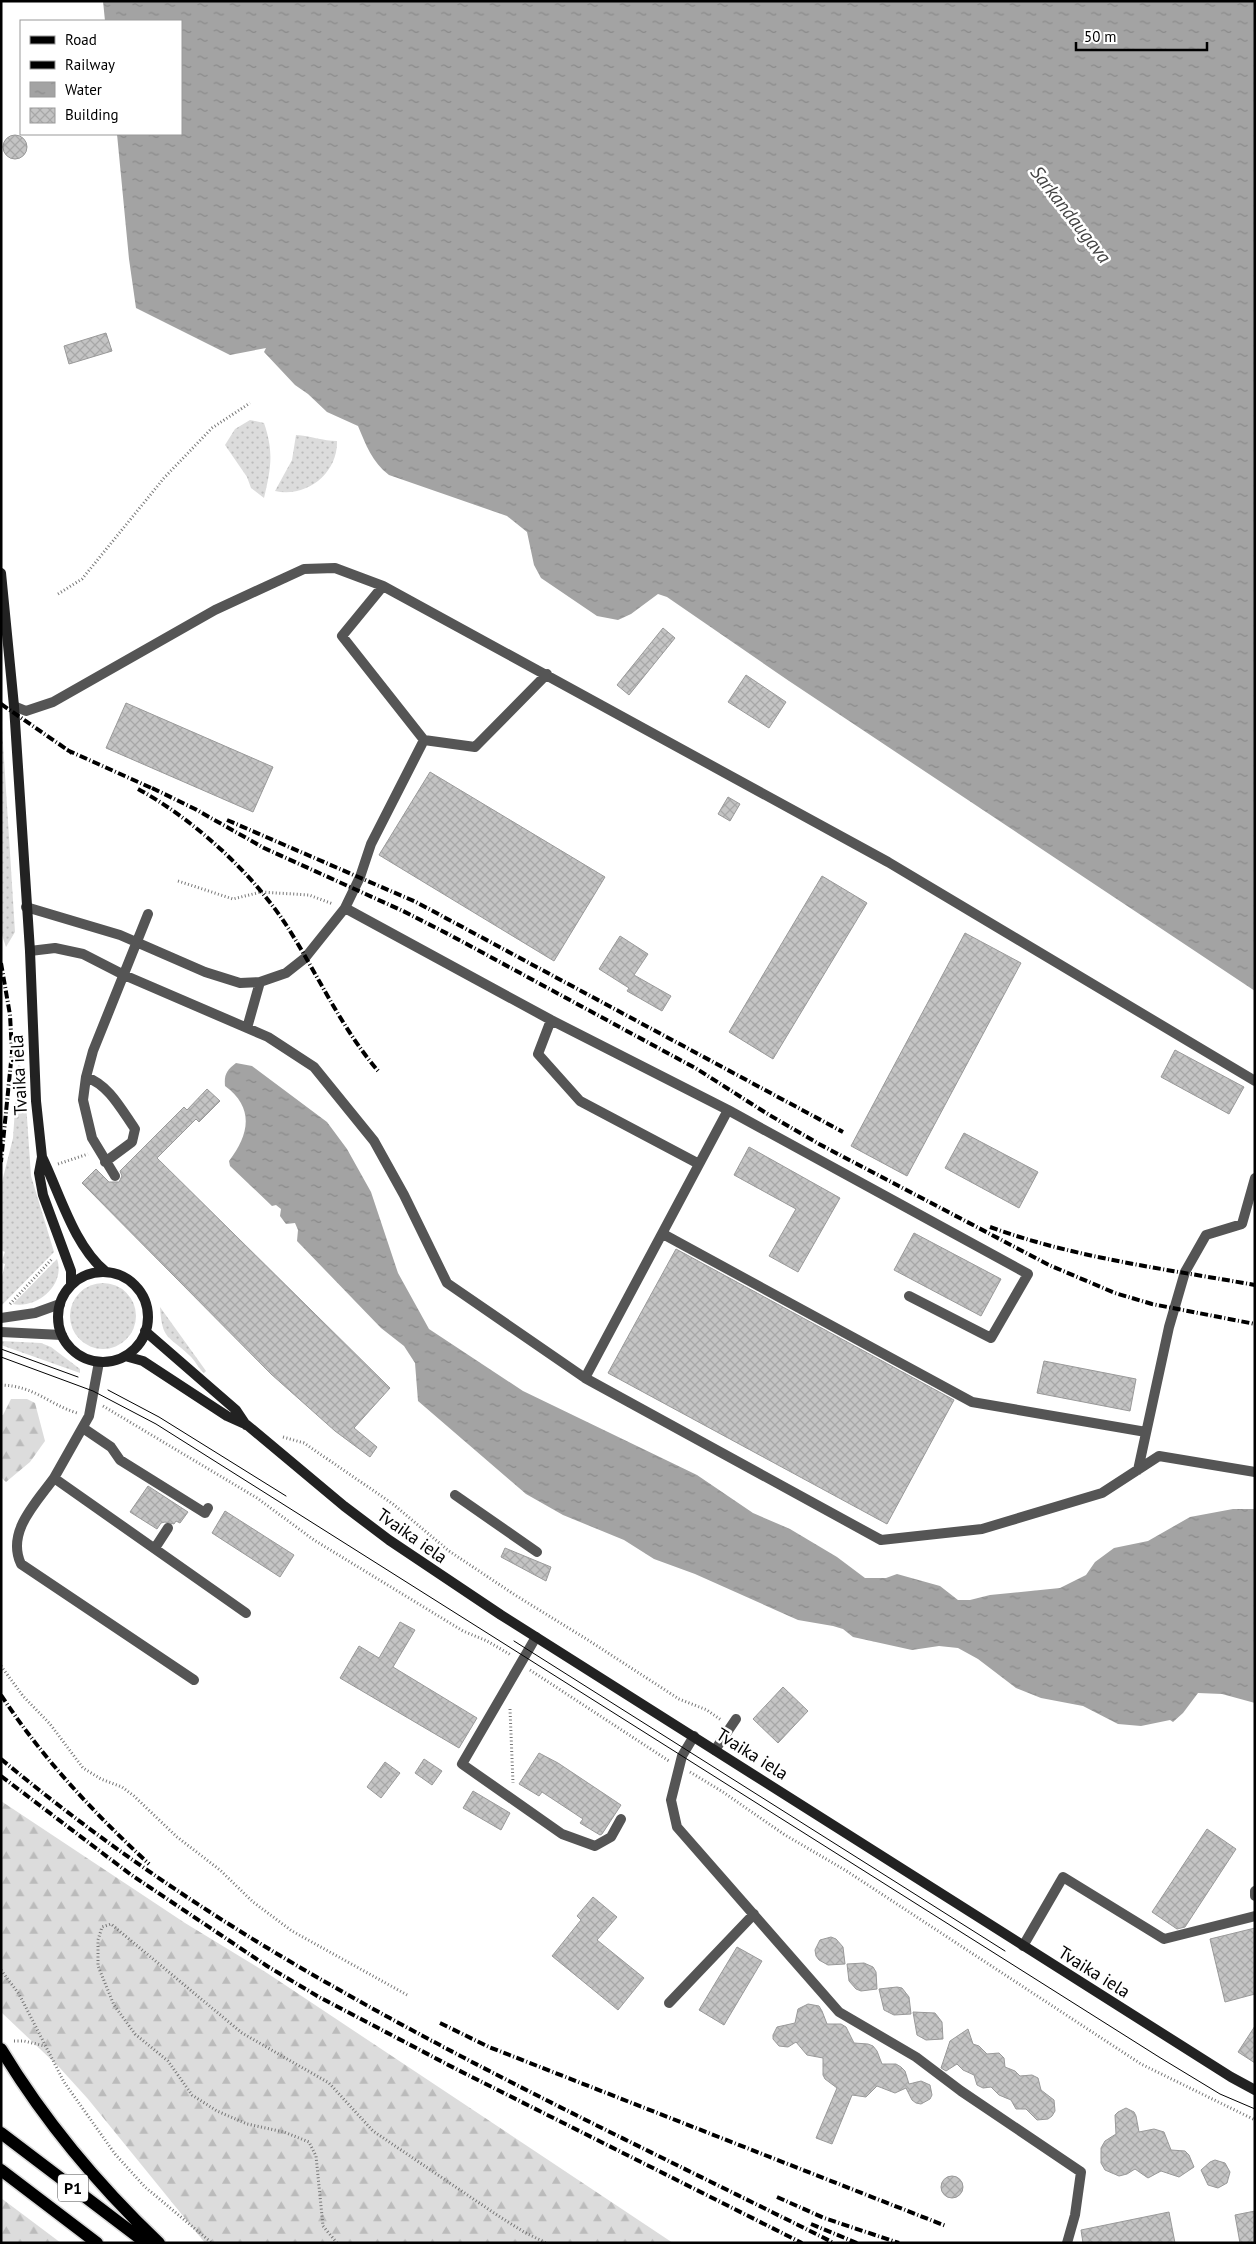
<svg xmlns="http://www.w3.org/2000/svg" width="1256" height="2244" viewBox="0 0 1256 2244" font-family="'PT Sans',sans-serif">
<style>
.grass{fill:url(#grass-dots)}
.forest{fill:url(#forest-firs)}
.water{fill:url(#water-ripples)}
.building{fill:url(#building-cross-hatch);stroke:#999}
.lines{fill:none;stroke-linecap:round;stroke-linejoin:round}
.primary-casing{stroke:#dbdbdb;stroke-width:15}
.path{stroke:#777;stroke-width:3;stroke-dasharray:1 2.5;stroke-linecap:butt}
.lane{stroke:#555;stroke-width:10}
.street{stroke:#555;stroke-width:10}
.secondary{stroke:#222;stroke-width:10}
.primary{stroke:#000;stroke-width:12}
.tram{stroke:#000;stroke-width:1}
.rail{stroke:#000;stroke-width:4;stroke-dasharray:8 2.5 1 2.5;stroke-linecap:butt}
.labels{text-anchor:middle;stroke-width:5;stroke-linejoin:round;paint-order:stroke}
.shield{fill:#fff;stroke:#4c4c4c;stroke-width:1}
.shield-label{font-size:16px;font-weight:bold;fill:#000}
.street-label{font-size:18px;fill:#000;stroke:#fff}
.water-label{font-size:19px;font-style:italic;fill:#444;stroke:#fff}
</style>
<defs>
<pattern id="grass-dots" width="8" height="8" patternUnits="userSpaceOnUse" patternTransform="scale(1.25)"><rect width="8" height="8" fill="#dcdcdc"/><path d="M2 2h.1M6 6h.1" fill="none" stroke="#bbb" stroke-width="1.8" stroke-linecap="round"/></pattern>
<pattern id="forest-firs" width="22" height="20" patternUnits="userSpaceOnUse" patternTransform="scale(1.25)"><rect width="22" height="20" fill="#dcdcdc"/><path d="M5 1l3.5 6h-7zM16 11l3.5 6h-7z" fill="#bbb"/></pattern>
<pattern id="water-ripples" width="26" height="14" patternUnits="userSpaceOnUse" patternTransform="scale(1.25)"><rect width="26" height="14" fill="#a3a3a3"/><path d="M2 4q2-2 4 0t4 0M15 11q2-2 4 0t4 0" fill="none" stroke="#8b8b8b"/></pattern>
<pattern id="building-cross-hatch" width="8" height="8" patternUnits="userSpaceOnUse" patternTransform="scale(1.25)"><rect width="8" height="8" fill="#c4c4c4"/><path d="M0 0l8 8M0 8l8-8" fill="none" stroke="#a7a7a7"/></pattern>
</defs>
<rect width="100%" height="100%" fill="#fff"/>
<path class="grass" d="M250 420 264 423C274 452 271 468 264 498L251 488 247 477 225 445 235 429Z
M296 435C311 436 323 441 337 441 338 473 307 498 275 491L292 460Z
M1 711 15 932 6 947 1 932Z
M18 1065 21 1066 26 1103 31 1176 54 1252 2 1305 1 1281 5 1264 1 1263 5 1252 1 1250V1186L13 1138Z
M57 1259C66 1285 37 1309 13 1304Z
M70 1316a33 33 0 1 1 66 0a33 33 0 1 1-66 0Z
M160 1307 206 1371 204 1373C198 1368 195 1360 189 1355 168 1335 162 1340 160 1307Z
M1 1341 41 1343 51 1347 80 1369V1373L1 1345Z"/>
<path class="forest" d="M11 1399H27L35 1403 45 1441 30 1462 6 1482 1 1477V1415H3Z
M1 1801 185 1923 267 1973 673 2243H205L88 2099 59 2067 1 2012Z
M1 2198 61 2243H1Z"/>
<path class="water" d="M103 1H1255V991L789 681 667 597 658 594 631 614 618 620 597 616 541 578 534 565 527 532 507 516 389 475C372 462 366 445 358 426L327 412 308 394 295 385 264 352 266 348 230 355 136 308 129 259 117 134H181V21H105Z
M236 1063 252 1066 327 1122 347 1149 371 1192 398 1273 429 1329 523 1391 697 1475 753 1513 790 1529 837 1557 865 1578H886L897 1574 940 1586 958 1600H970L990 1595 1060 1588 1086 1575 1095 1562 1114 1548 1148 1541 1190 1517 1233 1509H1255V1703L1222 1694 1198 1693 1183 1713 1173 1722 1170 1720 1141 1726 1118 1724 1083 1706 1041 1698 1016 1688 978 1659 958 1648 939 1646 912 1650 853 1637 843 1629 833 1626 798 1620 695 1574 654 1559 624 1540 563 1515 526 1494 418 1401 415 1363 404 1346 381 1328 297 1241 298 1230 295 1223 286 1224 280 1216 281 1209 276 1205 272 1206 230 1166 229 1161C249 1135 255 1108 225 1086 224 1074 227 1070 236 1063Z"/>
<path class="building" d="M3 147a12 12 0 1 1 24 0a12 12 0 1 1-24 0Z
M106 333 112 351 69 364 64 346Z
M663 628 675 638 629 695 617 685Z
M746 675 786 702 769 728 728 702Z
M126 703 273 767 253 812 106 748Z
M430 772 605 877 554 961 379 855Z
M728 797 740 804 730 821 718 814Z
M822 876 867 903 773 1059 729 1032Z
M965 933 1021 963 907 1176 851 1146Z
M620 936 648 954 634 975 671 996 662 1011 627 991 629 988 599 969Z
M1175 1050 1244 1087 1229 1114 1161 1077Z
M207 1089 220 1101 199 1122 196 1119 157 1158 390 1388 354 1428 377 1447 370 1457 335 1431 271 1374 82 1183 96 1169 109 1182H119L122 1176 120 1171 184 1107 187 1110Z
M964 1133 1038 1172 1019 1208 945 1168Z
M749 1147 840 1198 798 1272 769 1256 796 1209 734 1175Z
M914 1233 1001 1279 981 1316 894 1270Z
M676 1249 954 1400 887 1524 608 1373Z
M1044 1361 1136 1379 1130 1411 1037 1393Z
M148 1486 188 1512 180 1523 176 1521 174 1524 165 1522 161 1523 157 1529 130 1512Z
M225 1511 294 1555 280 1577 212 1533Z
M505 1548 551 1567 546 1581 501 1557Z
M400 1622 415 1630 393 1667 477 1718 459 1748 340 1678 359 1646 379 1658Z
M783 1687 808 1711 778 1743 753 1719Z
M539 1753 558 1763 621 1805 602 1834 600 1835 580 1823 583 1819 542 1792 539 1796 519 1784Z
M424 1759 442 1771 432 1785 415 1773Z
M385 1762 400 1773 381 1798 367 1787Z
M473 1791 510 1813 501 1830 463 1808Z
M1207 1829 1236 1849 1185 1927 1177 1929 1152 1912Z
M593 1897 617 1917 597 1940 644 1978 618 2010 552 1956 581 1920 577 1916Z
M1255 1928V1994L1225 2002 1210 1939Z
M831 1937 836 1939 843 1947 845 1964 828 1965 819 1960 816 1956 815 1950 820 1940Z
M737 1947 762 1961 724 2025 699 2010Z
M864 1963 873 1967 876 1972 877 1989 861 1991 856 1989 849 1981 847 1964Z
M897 1987 902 1988 909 1997 911 2014 894 2015 884 2010 879 1989Z
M808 2004 819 2006 822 2011 827 2024H841L846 2027 854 2043 868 2044 873 2046 877 2051 882 2064H896L901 2067 905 2071 909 2084 921 2081 930 2085 932 2095 930 2099 921 2104 916 2103 912 2100 906 2088 895 2093 877 2086 866 2097 852 2095 832 2144 816 2138 837 2088 825 2079 823 2075V2058L807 2055 796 2042 788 2047 779 2046 773 2039V2035L777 2027 795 2023 798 2009Z
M913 2012 935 2013 942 2022 943 2039 926 2040 917 2035Z
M1255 2026V2063L1238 2052Z
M968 2029 973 2044 979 2046 987 2054 999 2053 1004 2058 1005 2067 1015 2071 1020 2076 1032 2075 1038 2078 1041 2090 1054 2100 1055 2111 1052 2116 1048 2119 1037 2120 1026 2109H1016L1011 2100 999 2095 991 2087 983 2088 977 2085 974 2075 963 2070 957 2064 946 2071 941 2068 950 2041Z
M1126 2108 1134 2112 1136 2116 1139 2132 1154 2129 1164 2132 1171 2150 1185 2151 1189 2155 1194 2167 1179 2177 1161 2171 1148 2178 1135 2169 1127 2174 1119 2176 1105 2170 1101 2163V2148L1105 2141 1116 2134 1115 2115 1118 2112Z
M1215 2160 1225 2163 1230 2172 1227 2183 1218 2188 1208 2185 1201 2170 1210 2162Z
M941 2187a11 11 0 1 1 22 0a11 11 0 1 1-22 0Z
M1255 2211V2243H1240L1235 2215Z
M1169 2212 1175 2243H1083L1081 2230Z"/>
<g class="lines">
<g class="primary-casing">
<path id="primary" d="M1 2049C44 2120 99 2186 159 2243
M1 2133 146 2243
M1 2170 97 2243"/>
</g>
<path class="path" d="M58 594 82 579 164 478 212 428 250 403
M178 881 233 899 261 892 309 895 333 904
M58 1164 88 1154
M10 1304 52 1259
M1 1385C35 1386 48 1404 77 1413
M103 1406 257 1498 314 1540 463 1631 487 1641 511 1655
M283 1437 304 1443 393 1504 449 1551 515 1595 588 1640 679 1699 707 1710 721 1720
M1 1666 23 1696 50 1724 83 1768 101 1779 122 1787 134 1796 177 1837 220 1870 253 1902 292 1931 409 1996
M530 1670 669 1761
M510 1709 513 1783
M690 1772 723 1792 785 1835 845 1870 1141 2064 1255 2120
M1 1970 19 1994 64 2082 115 2154 145 2187 212 2243
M14 2041H24L45 2046
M337 2243 323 2226 316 2156 309 2142 284 2132 247 2124 217 2111 192 2095 168 2061 135 2034 114 2005 98 1966V1940L102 1927 111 1924 242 2033 329 2083 373 2131 497 2215 524 2232 546 2243"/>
<path class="lane" d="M383 586 342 636 424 740 475 747 547 674
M14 706 26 711 53 702 215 610 304 569 335 568 383 586 888 862 1255 1081
M26 907 120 935 205 972 240 983 260 982 286 973 305 958 345 908 360 877 371 844 424 740
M345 908 551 1020 728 1110 1028 1274 991 1338 909 1296
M30 951 55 948 83 954 124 975 268 1037 314 1067 374 1141 404 1195 447 1283 585 1378 881 1540 982 1529 1102 1493 1159 1456 1255 1472
M551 1020 538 1054 580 1101 699 1164
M247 1028 260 982
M86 1077C109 1085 121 1109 135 1129L132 1142 105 1162
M115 1176 92 1138 83 1100 86 1077 93 1051 148 914
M663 1234 972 1402 1146 1432
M99 1362 89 1416 54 1478 246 1613
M585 1378 728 1110
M83 1428 111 1447 120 1460 205 1513 208 1508
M1138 1470 1169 1327 1185 1272 1206 1235 1242 1224 1255 1178
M54 1478C36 1503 6 1532 21 1564L194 1680
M455 1495 537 1552
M155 1548 168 1528
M694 1736 682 1756 671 1800 677 1827 839 2012 916 2057 961 2091 1081 2172 1075 2215 1067 2243
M715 1750 736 1719
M1255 1891V1896
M1023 1946 1063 1877 1164 1939 1255 1916
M669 2003 754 1914"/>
<path class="street" d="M1 1318 35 1313 60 1304
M1 1332 62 1335
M536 1637 462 1764 562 1834 595 1846 611 1837 621 1819"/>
<path class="secondary" d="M1 573 14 706 30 951 36 1101 42 1157 39 1173 43 1195 71 1271V1285
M42 1157C60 1194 74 1246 106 1272
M58 1317a45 45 0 1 1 90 0a45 45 0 1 1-90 0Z
M145 1331 236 1410 246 1425
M125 1356 143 1361 227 1416 247 1425 344 1506 389 1540 501 1615 1231 2077 1255 2090"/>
<use href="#primary" class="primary"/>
<path class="tram" d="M1 1349 78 1377
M1 1357 93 1391 156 1424 1159 2057 1220 2094 1255 2109
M108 1390 159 1417 286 1496
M514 1641 1005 1951"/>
<path class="rail" d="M1 704 72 753
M67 750 158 791
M152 788 195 809 264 848 403 911 450 935 697 1069 766 1113 819 1144 1049 1265 1115 1293 1152 1304 1255 1324
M138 789C195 820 256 876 290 931 320 979 342 1029 379 1072
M227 820 416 902 843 1132
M1 963 10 1015 12 1052 1 1162
M990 1227C1075 1258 1166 1269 1255 1285
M1 1695C43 1759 93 1812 149 1864
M1 1759C103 1844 214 1919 329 1984 493 2078 665 2158 834 2243
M1 1776 130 1874 267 1966 319 1997 458 2070 802 2243
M440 2023 489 2047 946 2226
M777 2197 824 2218 899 2243
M811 2224 857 2243"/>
</g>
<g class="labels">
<rect class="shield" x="58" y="2174.5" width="30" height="27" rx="4"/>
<g class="shield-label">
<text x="73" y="2194">P1</text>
</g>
<g class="street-label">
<text transform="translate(19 1075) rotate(-93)" y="6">Tvaika iela</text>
<text transform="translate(412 1536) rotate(35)" y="6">Tvaika iela</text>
<text transform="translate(752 1754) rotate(32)" y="6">Tvaika iela</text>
<text transform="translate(1094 1972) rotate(32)" y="6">Tvaika iela</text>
</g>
<g class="water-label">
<text transform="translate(1071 214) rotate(52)" y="7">Sarkandaugava</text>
</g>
</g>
<rect width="1256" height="2244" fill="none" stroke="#000000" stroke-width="5"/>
<rect x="20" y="20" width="162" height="115" fill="#ffffff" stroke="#999999"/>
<rect x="30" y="36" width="25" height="8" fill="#000000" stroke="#999999"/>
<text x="65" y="45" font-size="15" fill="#000000">Road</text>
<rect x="30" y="61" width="25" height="8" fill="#000000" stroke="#999999"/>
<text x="65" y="70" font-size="15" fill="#000000">Railway</text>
<rect x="30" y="82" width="25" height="15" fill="url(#water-ripples)" stroke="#999999"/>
<text x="65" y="95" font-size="15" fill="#000000">Water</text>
<rect x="30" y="108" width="25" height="15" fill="url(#building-cross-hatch)" stroke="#999999"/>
<text x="65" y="120" font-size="15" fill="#000000">Building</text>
<path d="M1076 42v8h131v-8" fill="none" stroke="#000000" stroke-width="2.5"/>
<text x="1084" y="42" font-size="15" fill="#000000" stroke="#ffffff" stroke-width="4" paint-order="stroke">50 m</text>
</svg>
